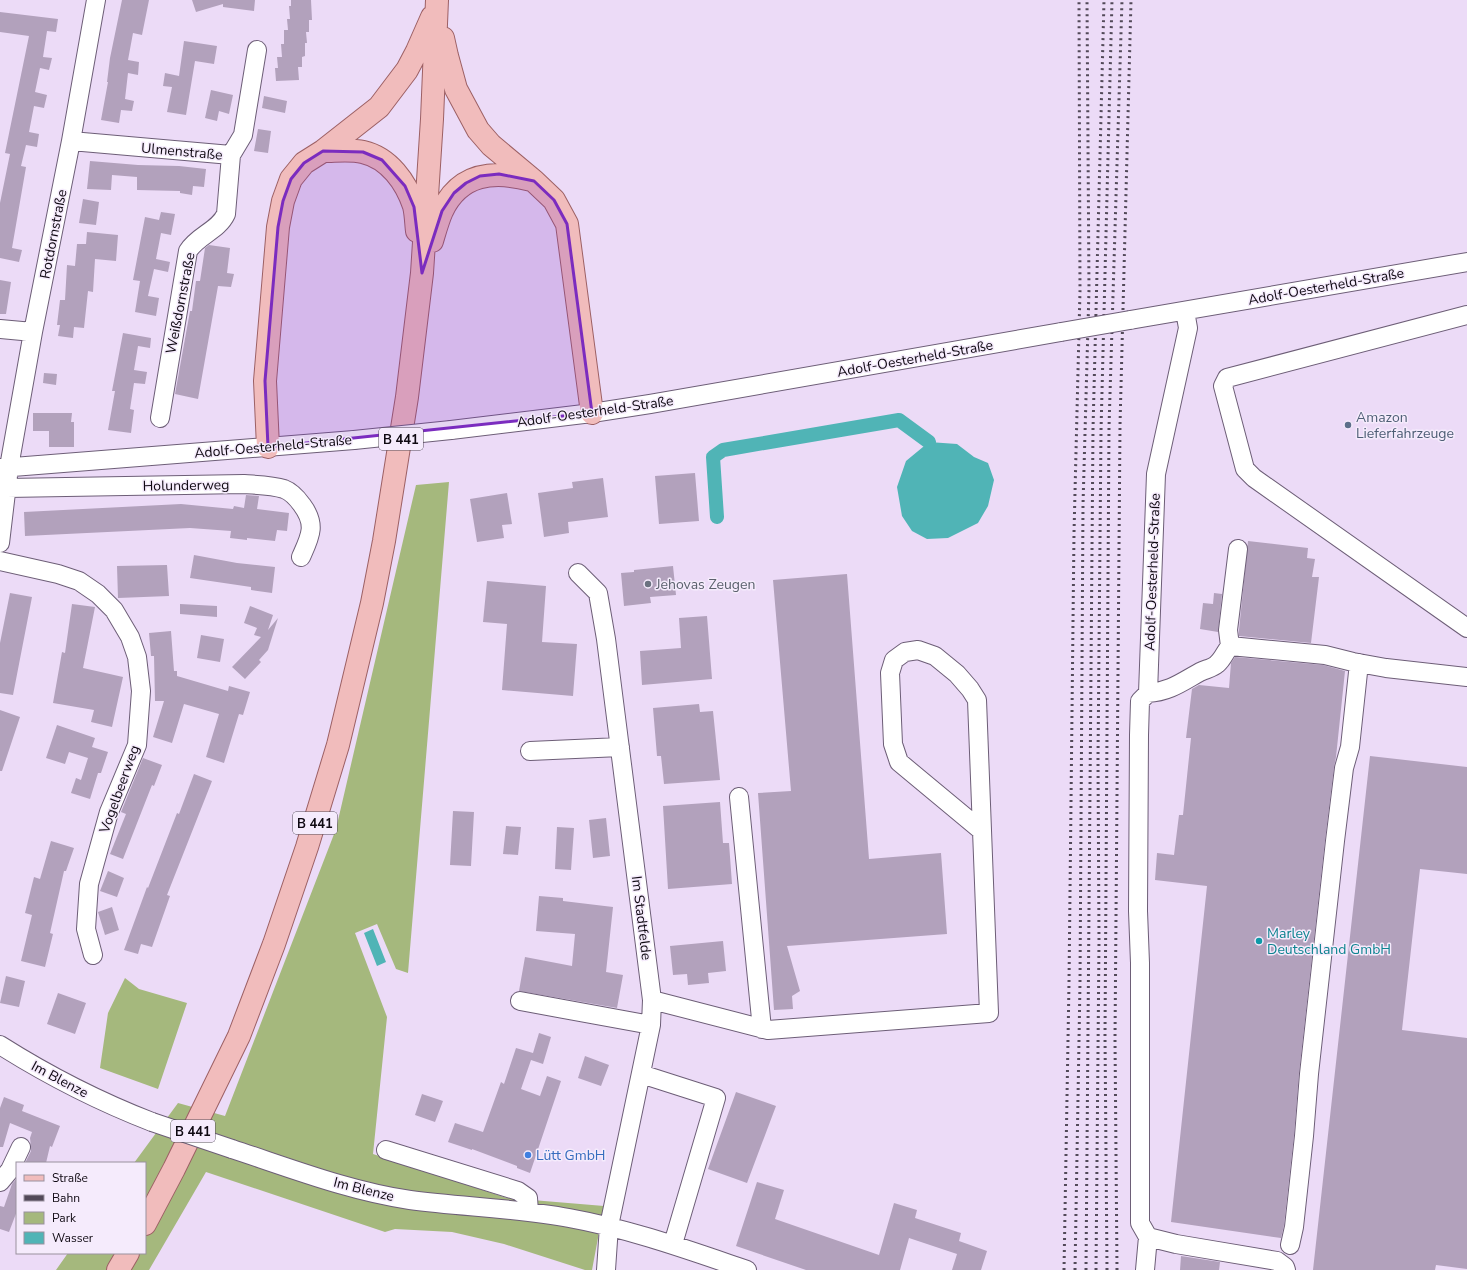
<svg xmlns="http://www.w3.org/2000/svg" width="1467" height="1270" viewBox="0 0 1467 1270" font-family="'Nunito Sans',sans-serif">
<style>
.green{fill:#a5b87d}
.water{fill:#50b4b6}
.lines{fill:none;stroke-linecap:round;stroke-linejoin:round}
.canal{stroke:#50b4b6;stroke-width:14}
.building{fill:#b2a1bc}
.minor-casing{stroke:#6d5e77;stroke-width:20}
.major-casing{stroke:#9c6064;stroke-width:24}
.minor{stroke:#fff;stroke-width:18}
.major{stroke:#f1bcbc;stroke-width:22}
.rail{stroke:#524958;stroke-width:3;stroke-dasharray:2 4;stroke-linecap:butt}
.minor-bridge-casing{stroke:#6d5e77;stroke-width:20;stroke-linecap:butt}
.minor-bridge{stroke:#fff;stroke-width:18}
.marked{fill:#7b2cbf;fill-opacity:0.2;stroke:#7b2cbf;stroke-width:3;stroke-linejoin:round}
.service-dot{fill:#5c6f8a;stroke:#f5ebfc;stroke-width:1.5}
.worship-dot{fill:#6b7280;stroke:#f5ebfc;stroke-width:1.5}
.culture-dot{fill:#0f9aa8;stroke:#f5ebfc;stroke-width:1.5}
.shop-dot{fill:#3f7fe0;stroke:#f5ebfc;stroke-width:1.5}
.labels{text-anchor:middle;stroke-width:3;stroke-linejoin:round;paint-order:stroke}
.shield{fill:#f5ebfc;stroke:#544d58;stroke-width:1}
.shield-label{font-size:13px;font-weight:bold;fill:#0f0912}
.street-label{font-size:14px;fill:#0f0912;stroke:#f5ebfc}
.service-label{font-size:14px;fill:#4e5e75;stroke:#f5ebfc;text-anchor:start}
.worship-label{font-size:14px;fill:#5b616d;stroke:#f5ebfc;text-anchor:start}
.culture-label{font-size:14px;fill:#0d838f;stroke:#f5ebfc;text-anchor:start}
.shop-label{font-size:14px;fill:#366cbe;stroke:#f5ebfc;text-anchor:start}
</style>
<rect width="100%" height="100%" fill="#ecdbf7"/>
<path class="green" d="M449 482 408 973 396 969 377 924 355 933 387 1017 373 1154 507 1198 604 1206 592 1270H585L504 1244 452 1232 395 1229 385 1232 206 1172 149 1270H56L68 1253H145V1163H134L178 1103 225 1116 336 829 416 485Z
M125 978 139 989 187 1003 158 1089 100 1068 108 1013Z"/>
<path class="water" d="M929 442 957 444 974 457 988 463 994 480 988 506 978 523 948 538 927 539 912 531 902 516 897 487 906 461Z
M373 929 386 962 377 966 364 933Z"/>
<g class="lines">
<path class="canal" d="M717 517 713 457 723 450 899 420 929 442"/>
</g>
<path class="building" d="M122 0H149L142 35 133 33 128 60 139 62 138 75 128 73 125 99 134 101 132 111 121 110 119 123 101 120 108 82H107L110 58Z
M192 0H255L254 11 223 7V4L196 12Z
M291 0H311L312 20H309V32H306L307 43H305V56L302 57V67H298L299 80 276 81 275 68H278L277 57H282L281 44H284V30H288L287 19H290L289 6H291Z
M0 12 58 19 56 32 47 31 43 57 52 58 49 70 40 68 35 92 47 95 44 108 34 106 29 132 39 134 37 147 26 145 21 166 26 167 12 248 22 250 19 262 0 258V203L10 154 5 153 29 36 0 32Z
M184 41 217 46 214 64 195 61 186 115 167 112 172 87 163 86 165 73 179 76Z
M211 90 233 95 229 114 219 111 217 121 205 118Z
M264 96 287 101 285 113 262 108Z
M258 129 271 131 268 153 254 151Z
M90 161 138 165 179 166 206 169 204 187 193 186 192 195 180 193V191L137 190V177L112 175 111 190 87 189Z
M83 199 99 202 96 225 79 223Z
M161 212 175 214 171 235 161 233 156 259 170 262 168 272 154 269 148 296 159 298 156 316 135 312 140 281 133 280 145 217 159 220Z
M87 232 118 235 116 261 95 259 93 292 88 291 84 328 74 327 73 338 58 336 60 325H57L60 300H65L67 265 75 266 77 244H86Z
M209 245 230 248 227 273 234 274 231 287 218 286 198 399 175 394 190 311H192L196 281H200L205 248Z
M0 280 11 282 6 314H0Z
M123 333 151 338 150 348 138 346 134 370 147 372 145 384 134 383 130 409 134 410 131 433 108 430 115 391H112Z
M44 373 57 374 56 385 43 383Z
M33 413H72L71 422H74V447H49V431H33Z
M695 473 699 521 659 524 655 476Z
M603 478 608 517 568 522 569 533 544 537 538 493 573 488 572 482Z
M507 493 512 524 502 525 504 538 477 542 470 499Z
M246 495 259 496 257 509 289 513 287 531 277 530 275 541 247 538V540L230 538 231 531 190 528 25 536 24 512 181 504 233 509 234 506 244 508Z
M1248 541 1308 548 1307 558 1315 559 1312 577H1319L1311 643 1239 636V630Z
M194 555 237 563 275 567 272 593 251 590V587L190 578Z
M167 565 169 596 118 598 117 566Z
M673 566 676 595 650 597 651 603 624 606 621 573 634 572V570Z
M847 574 869 859 941 853 947 934 787 946 800 991 792 996 793 1009 774 1010 758 793 791 791 773 580Z
M487 581 546 586 542 642 577 644 573 696 502 690 507 624 483 622Z
M10 593 32 597 13 695 0 693V643Z
M1214 593 1222 594 1218 632 1200 629 1203 603 1213 604Z
M72 604 95 607 83 668 123 677 112 727 91 722 94 710 53 703 62 652 65 653Z
M180 604 217 606V617L180 614Z
M250 606 273 615 268 630 278 618 268 650 259 660 261 662 245 679 232 667 261 637 254 635 257 628 244 623Z
M707 616 712 679 642 685 640 651 681 648 679 618Z
M171 631 174 671H177V676L228 691 229 686 250 692 243 715 239 714 224 763 206 757 219 714 184 704 172 743 153 737 164 701H155L154 656H151L149 633Z
M201 635 224 639 220 662 197 658Z
M1235 657 1323 665 1345 671 1336 757 1334 767 1325 840 1299 1073 1294 1135 1284 1225 1281 1238 1171 1222 1207 886 1155 880 1157 853 1174 855 1179 815H1183L1191 738H1186L1192 689 1199 685 1229 688 1231 663Z
M699 704 700 712 713 711 720 780 664 784 661 756H657L653 708Z
M0 710 20 717 2 771H0Z
M57 725 95 738 92 747 108 752 101 773H98L90 799 71 793 76 778 81 780 88 758 69 752 65 764 46 758Z
M1370 756 1467 767V874L1420 869 1402 1030 1467 1038V1269L1436 1265 1435 1270H1313Z
M143 758 162 765 154 786 152 785 123 859 110 854 126 814 121 812Z
M194 774 212 781 167 895 170 896 152 947 141 944 138 954 124 950 147 887 148 888 177 813 179 814Z
M720 802 723 843H729L732 884 668 889 663 806Z
M453 811 474 812 471 866 450 865Z
M606 818 610 856 593 858 589 820Z
M506 826 521 827 518 855 503 854Z
M557 827 574 828 571 870 555 869Z
M51 841 74 848 66 871H64L50 933 53 934 45 967 21 961 32 915 25 913 34 877 40 879Z
M108 871 124 878 117 897 100 891Z
M539 896 563 898V901L613 907 606 972 623 975 617 1008 519 991 525 957 572 966 575 934 536 931Z
M112 907 119 930 105 935 98 912Z
M723 941 726 971 708 973 709 983 688 985 687 974 673 975 670 946Z
M6 976 25 981 19 1007 0 1003Z
M58 993 86 1003 75 1034 47 1024Z
M539 1033 551 1037 543 1064 531 1060 521 1089 540 1096 547 1076 561 1081 530 1173 517 1168V1166L472 1149V1150L448 1142 455 1123 483 1132 501 1082 504 1084 516 1048 533 1053Z
M585 1056 609 1065 601 1086 578 1078Z
M736 1092 776 1106 747 1183 708 1169Z
M422 1094 443 1101 435 1122 415 1115Z
M4 1097 24 1105 22 1111 60 1126 52 1147 50 1146 46 1163H25L31 1151V1147L30 1138 32 1132 10 1123 3 1147H0V1108Z
M17 1178V1211L9 1232 0 1229V1206L4 1207 12 1184Z
M757 1182 784 1190 775 1219 879 1255 894 1203 917 1210 915 1218 961 1233 959 1241 987 1251 981 1270H952L957 1254 909 1238 900 1270H806L736 1246Z
M1181 1256 1220 1262 1219 1270H1180Z"/>
<g class="lines">
<g class="minor-casing">
<path id="minor" d="M71 141 231 155 243 135 257 50
M1467 315 1227 378 1223 386 1245 469 1254 478 1467 628
M1130 320 1467 262
M0 329 33 332
M160 418 188 251C198 235 218 231 226 214L231 155
M451 430 592 413 650 404 1061 332
M0 468 354 440
M7 488 244 484C256 485 272 485 284 489 292 492 297 498 302 505 317 525 310 537 301 557
M0 543 9 467 33 332 71 141 96 0
M0 561 58 574 79 581 98 594 114 610 130 637 137 657 141 691 137 745 109 812 89 884 86 929 93 955
M578 573 598 593 606 639 652 1000 651 1025 609 1226 606 1270
M1230 646 1228 630 1238 549
M1148 693 1156 474 1188 328 1185 311
M530 751 620 747
M739 797 762 1029
M652 1000 768 1030 989 1013 977 700 970 689 957 674 935 656 918 650 905 652 894 660 890 673 893 744 899 762 982 831
M520 1001 651 1025
M0 1045C49 1076 98 1101 152 1122
M641 1074 716 1098 673 1244
M232 1149C290 1168 349 1191 410 1200 463 1207 517 1208 569 1218 630 1229 688 1250 747 1270
M386 1150 518 1191 528 1198 529 1212
M0 1182 10 1170 21 1147
M1148 1237 1176 1244 1277 1261 1285 1267 1286 1270
M1290 1245 1294 1227 1304 1136 1309 1074 1335 841 1344 768 1350 747 1359 663
M1145 1270 1148 1237 1140 1223V963L1138 911 1139 735 1140 701 1148 693C1169 692 1182 682 1200 672 1206 669 1213 668 1217 664 1223 659 1225 652 1230 646L1325 655 1353 662 1386 668 1467 677"/>
</g>
<g class="major-casing">
<path id="major" d="M443 38 447 56 456 89 478 130 491 145 534 181 554 200 567 224 592 413
M323 151C336 151 351 149 363 152 389 158 406 182 414 206 416 214 416 223 417 231
M432 241C435 231 438 220 442 211 460 173 494 170 531 180
M268 447 265 381 278 227 283 201 291 179 304 163 323 151 379 107 407 70 417 51 432 17
M145 1224 174 1169 239 1036 274 944 307 847 338 745 372 603 384 541 407 397 422 273 432 119 437 0
M118 1270 128 1253"/>
</g>
<use href="#minor" class="minor"/>
<use href="#major" class="major"/>
<path class="rail" d="M1064 1270 1069 983 1074 533 1080 291 1079 0
M1075 1270 1080 983 1083 505 1089 290 1087 0
M1086 1270 1093 429 1104 0
M1096 1270 1099 941 1098 759 1101 431 1112 0
M1107 1270 1105 1036 1109 427 1122 0
M1117 1270 1115 1039 1120 425 1131 0"/>
<g class="minor-bridge-casing">
<path id="minor-bridge" d="M1061 332 1130 320
M354 440 451 430
M152 1122 232 1149"/>
</g>
<use href="#minor-bridge" class="minor-bridge"/>
</g>
<path class="marked" d="M323 151 363 152 382 160 405 186 414 207 422 273 442 211 454 193 466 183 480 176 499 174 534 181 554 200 567 224 592 413 268 447 265 381 278 227 283 201 291 179 304 163Z"/>
<circle class="service-dot" cx="1348" cy="425" r="4"/>
<circle class="worship-dot" cx="648" cy="584" r="4"/>
<circle class="culture-dot" cx="1259" cy="941" r="4"/>
<circle class="shop-dot" cx="528" cy="1155" r="4"/>
<g class="labels">
<g class="shield">
<rect x="379" y="428" width="44" height="22" rx="3"/>
<rect x="293" y="812" width="44" height="22" rx="3"/>
<rect x="171" y="1120" width="44" height="22" rx="3"/>
</g>
<g class="shield-label">
<text x="401" y="444">B 441</text>
<text x="315" y="828">B 441</text>
<text x="193" y="1136">B 441</text>
</g>
<g class="street-label">
<text transform="translate(182 151) rotate(5)" y="5">Ulmenstraße</text>
<text transform="translate(53 234) rotate(-79)" y="5">Rotdornstraße</text>
<text transform="translate(1326 286) rotate(-10)" y="5">Adolf-Oesterheld-Straße</text>
<text transform="translate(180 303) rotate(-79)" y="5">Weißdornstraße</text>
<text transform="translate(915 358) rotate(-10)" y="5">Adolf-Oesterheld-Straße</text>
<text transform="translate(595 411) rotate(-8)" y="5">Adolf-Oesterheld-Straße</text>
<text transform="translate(273 446) rotate(-5)" y="5">Adolf-Oesterheld-Straße</text>
<text transform="translate(186 485) rotate(-1)" y="5">Holunderweg</text>
<text transform="translate(1152 572) rotate(-88)" y="5">Adolf-Oesterheld-Straße</text>
<text transform="translate(119 789) rotate(-70)" y="5">Vogelbeerweg</text>
<text transform="translate(642 918) rotate(83)" y="5">Im Stadtfelde</text>
<text transform="translate(60 1079) rotate(28)" y="5">Im Blenze</text>
<text transform="translate(364 1189) rotate(14)" y="5">Im Blenze</text>
</g>
<g class="service-label">
<text x="1356" y="422">Amazon<tspan x="1356" dy="16">Lieferfahrzeuge</tspan></text>
</g>
<g class="worship-label">
<text x="656" y="589">Jehovas Zeugen</text>
</g>
<g class="culture-label">
<text x="1267" y="938">Marley<tspan x="1267" dy="16">Deutschland GmbH</tspan></text>
</g>
<g class="shop-label">
<text x="536" y="1160">Lütt GmbH</text>
</g>
</g>
<rect x="16" y="1162" width="130" height="92" fill="#f5ebfc" stroke="#99919e"/>
<rect x="24" y="1175" width="20" height="6" fill="#f1bcbc" stroke="#99919e"/>
<text x="52" y="1182" font-size="12" fill="#0f0912">Straße</text>
<rect x="24" y="1195" width="20" height="6" fill="#524958" stroke="#99919e"/>
<text x="52" y="1202" font-size="12" fill="#0f0912">Bahn</text>
<rect x="24" y="1212" width="20" height="12" fill="#a5b87d" stroke="#99919e"/>
<text x="52" y="1222" font-size="12" fill="#0f0912">Park</text>
<rect x="24" y="1232" width="20" height="12" fill="#50b4b6" stroke="#99919e"/>
<text x="52" y="1242" font-size="12" fill="#0f0912">Wasser</text>
</svg>
